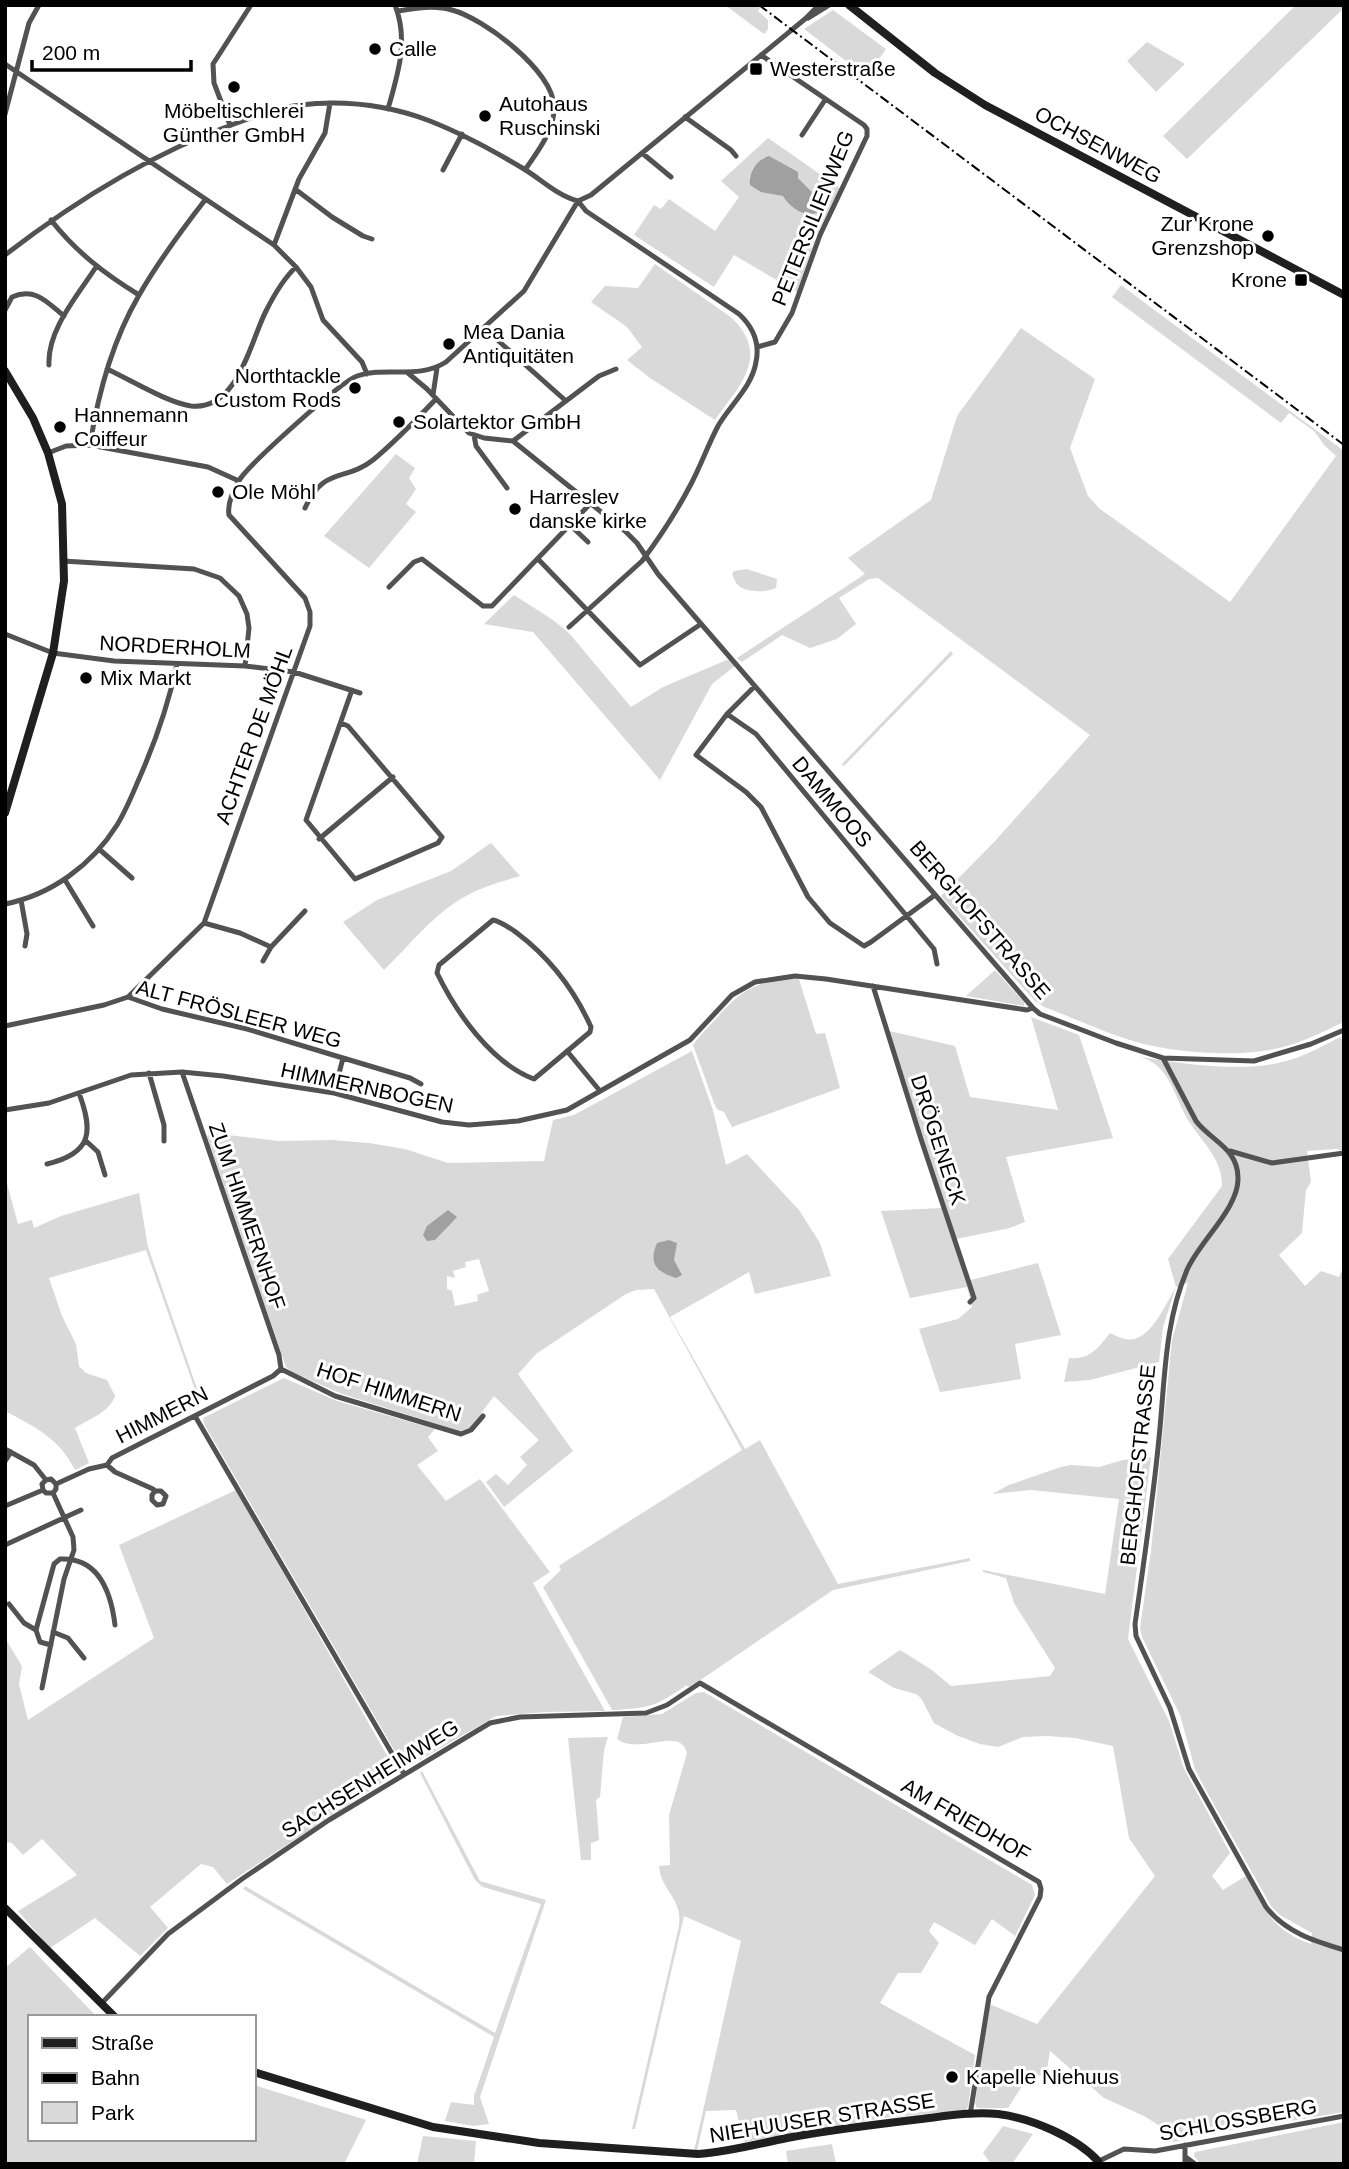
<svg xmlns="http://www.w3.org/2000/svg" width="1349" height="2169" viewBox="0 0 1349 2169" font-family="Arial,sans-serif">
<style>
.green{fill:#d9d9d9;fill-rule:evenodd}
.water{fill:#a0a0a0}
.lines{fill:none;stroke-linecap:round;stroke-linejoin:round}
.street{stroke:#525252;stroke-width:5}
.secondary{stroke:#1f1f1f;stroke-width:8}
.rail{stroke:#000;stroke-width:2;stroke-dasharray:10 3.5 2 3.5;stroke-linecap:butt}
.poi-dot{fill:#000;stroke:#fff;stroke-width:2.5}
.labels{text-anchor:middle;stroke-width:6;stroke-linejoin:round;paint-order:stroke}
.poi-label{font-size:21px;fill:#000;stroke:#fff;text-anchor:start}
.street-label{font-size:21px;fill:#000;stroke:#fff}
</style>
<rect width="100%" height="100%" fill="#fff"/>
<path class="green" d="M725 5H756L760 8 758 11 768 20V29L764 34Z
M1296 5H1344V8L1187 159 1163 136Z
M833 10 886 49 867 77 804 29Z
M1147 42 1185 64 1156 92 1127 61Z
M768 138 840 188 817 234 797 292 734 255 714 287 634 235 654 205 661 209 669 199 715 231 739 197 721 181ZM764 157 798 172V178L816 196H783L749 178 753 169Z
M655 264 732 318C771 356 739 386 715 420L650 378 627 360 642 347 627 327 591 302 605 286 638 288Z
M1121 285 1344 451V1022C1322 1032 1298 1045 1274 1049 1235 1057 1178 1053 1140 1043 1110 1035 1074 1018 1044 1007L1035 1001 941 896 995 841 1090 735 878 578 869 579 839 598 856 624 837 639 810 648 782 635 742 662 737 658 865 574 848 558 931 500 957 416 1021 328 1095 379 1070 448 1088 496 1100 509 1230 602 1336 456 1324 445 1314 431 1289 413 1281 423 1112 297Z
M396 454 415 468 409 478 416 489 406 504 416 512 369 568 324 536Z
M747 569 777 579 776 588C768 592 747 593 739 586 735 583 734 578 732 574L734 571Z
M514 595 553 620 569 633 631 707 663 687 729 659 735 666 712 684 660 780 533 632 484 624Z
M951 651 953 654 844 766 842 764Z
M491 843 520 876C499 882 478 888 459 900 430 918 409 946 384 970L343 922 377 900 451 871Z
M995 970 1024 1002V1006L966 996Z
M785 979H799L816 1034 825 1033 840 1088 732 1127 724 1112 717 1109 714 1103 693 1045C699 1036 707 1028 715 1020 738 994 749 984 785 979Z
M1031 1017 1079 1035 1113 1138 1006 1157 1025 1222 1010 1228 956 1239 889 1031 955 1046 970 1097 1058 1110Z
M1340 1037 1344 1042V1151L1336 1149 1307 1151 1311 1182 1306 1190 1302 1233 1279 1255 1305 1286 1321 1271 1339 1277 1344 1265V2112L1222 2132 1187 2134 1179 2141 1164 2143 1166 2130 1144 2116 1104 2098 1050 2051 1046 2076 1029 2075 1008 2108H977L975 2103 989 2004 1037 2024 1155 1876 1129 1838 1113 1746 1075 1738 1047 1736 1023 1737 998 1747 980 1744 958 1736 934 1723 921 1698 916 1694 894 1688 868 1672 900 1650 932 1670 951 1686 1050 1676 1055 1668 1014 1603 1006 1578 983 1572V1570L1105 1594 1119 1499 1031 1490 992 1494 1009 1485 1061 1467 1071 1465 1099 1467 1123 1460 1151 1457 1128 1639 1169 1721 1184 1769 1230 1853 1212 1876 1223 1890 1246 1876C1264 1909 1273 1931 1311 1944L1312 1933 1280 1915 1271 1906 1203 1785 1195 1769 1180 1715 1142 1637 1140 1628 1151 1551 1172 1340 1188 1283 1176 1287 1163 1327 1159 1362 1090 1380 1064 1382 1069 1358C1090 1360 1098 1348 1110 1333 1115 1335 1120 1338 1125 1339 1149 1345 1166 1303 1176 1287L1168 1259 1222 1186C1223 1159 1201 1141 1188 1120 1179 1105 1174 1086 1163 1072 1157 1064 1150 1060 1141 1057 1183 1064 1245 1073 1286 1061 1305 1056 1323 1046 1340 1037Z
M692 1051 713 1110 726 1165 747 1154 799 1210 820 1243 831 1276 755 1294 749 1272 670 1317 745 1449 760 1440 838 1584 970 1558V1561L833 1590 696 1683 688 1687 687 1685C654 1707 651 1708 612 1710L543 1587 559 1572 561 1569 559 1566 563 1563 742 1450 654 1289 636 1290 626 1294 536 1354 518 1374 573 1451 504 1507 486 1482 496 1474 508 1485 527 1465 520 1457 539 1440 494 1396 470 1428 460 1431 342 1394 292 1372 286 1367 207 1136 210 1133 279 1141 332 1140 369 1143 405 1149 448 1163 544 1161 553 1120 574 1115ZM479 1259 489 1291 477 1295 478 1301 455 1306 452 1291 447 1289V1276L455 1278 453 1271 466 1267 465 1262Z
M5 1176 18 1224 32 1220 34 1228 61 1216 139 1193 148 1247 201 1400 199 1401 146 1250 49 1278 62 1316 76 1344 79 1366 86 1373 107 1380 115 1396C110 1412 89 1419 75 1428L89 1463 75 1470C59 1438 35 1427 5 1411Z
M942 1208 967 1281 1038 1263 1061 1335 1015 1344 1021 1379 940 1392 919 1329 958 1319 972 1307 967 1287 910 1298 881 1211Z
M284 1378 337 1401 435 1429 428 1437 438 1451 417 1465 446 1501 480 1479 550 1572 533 1583 605 1711 546 1712 496 1716 406 1768 403 1765 204 1424 203 1418Z
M236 1490 397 1773 227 1884 213 1867 201 1864 150 1907 168 1928 140 1956 95 1918 50 1948 18 1911 77 1875 42 1839 23 1855 12 1843 5 1842V1638L22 1666 19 1684 28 1720 154 1638 119 1545Z
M704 1692 1032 1885 1035 1895 1015 1936 992 1919 975 1945 934 1922 929 1931 939 1943 921 1973H898L880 2003 975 2055 968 2107 965 2110 884 2118 744 2142 736 2110 706 2111 697 2151H694L741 1941 684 1916 635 2129H632L679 1926C679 1922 680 1918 679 1914 677 1896 661 1888 659 1866L670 1865 669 1815 687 1753C680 1725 640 1756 617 1739L623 1717 662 1714 696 1693Z
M608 1737 604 1750 600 1797 596 1800 599 1840 591 1843V1860H581L568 1738Z
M422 1771 480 1881 546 1900 480 2097 489 2124 473 2126 445 2121 451 2102 474 2105V2096L494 2037 243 1889 245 1886 495 2033 541 1904 483 1887 475 1880 420 1773Z
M30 1947 97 2017H30V2139H254V2085L366 2120 344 2164H5V1968Z
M1344 2122V2164H1201L1194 2156 1195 2152Z
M1003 2126 1033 2134 1012 2164H991L983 2153Z
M423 2136 476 2141 474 2164H417Z
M832 2144 836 2164H788L786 2151Z"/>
<path class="water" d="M769 156 798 172V178L816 196 818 212C806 219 789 207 783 196L761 192 750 185C748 173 757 159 769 156Z
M448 1210 457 1217 435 1240 427 1241 423 1235 427 1226Z
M669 1240 677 1243 674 1260 682 1275 676 1278C657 1272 648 1264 657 1243Z"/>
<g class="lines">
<path class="street" d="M398 11C415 8 435 5 452 10 483 18 554 71 554 107 555 130 537 152 525 170
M808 18 829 5
M5 64 274 245 296 267 311 287 323 320 362 362 367 374
M388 109C398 73 409 41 395 5
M5 114 29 23 39 5
M685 117 731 150 736 156
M230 125 214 83 213 64 251 5
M802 135 825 100
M642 153 671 177
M443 170 462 134
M295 189 332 217 363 236 372 239
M51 220C76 252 105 274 139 295
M274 245 299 179 325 133 330 103
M5 255C75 201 150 154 234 124 255 116 277 108 300 105 344 100 388 105 430 121 463 134 494 151 524 169 542 180 558 196 578 201
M5 310 12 297C35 287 47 302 64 316
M485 329 566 401 513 441
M757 347 775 342 792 313 820 235 867 136V129L864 125 761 55
M49 365C47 330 78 295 96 267
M107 369C129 379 168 403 191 406 238 411 250 342 266 311 274 295 283 279 296 267
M408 373 427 389 469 433 484 438 513 441 565 483 625 531 637 543 658 574 1033 1008 1040 1014 1116 1043 1163 1058 1254 1061 1311 1044 1344 1030
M433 395 437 368
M566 401 599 376 616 369
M474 435 476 446 507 488
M90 445C98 394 112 342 138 297 157 263 181 231 205 200
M48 453 66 446 90 445 208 467 239 481
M305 508C324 466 345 482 373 460 395 442 416 420 436 399
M570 525 588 542
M538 559 640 665 701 624
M63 561 194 569 220 578 239 596 247 614 249 628 245 666
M389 587 414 562 422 559 483 606H492L590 504
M569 627 642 561C660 537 677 511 691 484 701 465 708 445 718 426 730 405 752 387 756 362 760 343 753 327 739 314L586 211 578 201
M5 634 53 653 114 661 245 666 294 672 360 693
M755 686 727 714 696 755 746 792 761 807 808 897 830 923 864 946 871 942 935 895
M727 714 756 734 934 949 937 964
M341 723 348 726 442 837 438 843 355 879 306 820 352 690
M319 839 393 777
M99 849 132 878
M65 880 93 926
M21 900 27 934 25 946
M5 904C51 895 92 865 117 825 127 809 134 790 142 772 157 737 169 702 177 664
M493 920C502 922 510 928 517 933 550 958 574 989 591 1027L590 1032 534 1079C491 1063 456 1012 437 973L439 965Z
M204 923 240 933 271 947
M263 961 271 947 305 911
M873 986 921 1139 974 1298 970 1302
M128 997 204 923 310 626V612L305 598 229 515C227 502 234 490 240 479 251 463 340 382 357 376 386 366 418 380 446 362L524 291 578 201 591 195 805 19 819 5
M5 1026 104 1005 128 997 162 1009 247 1029 343 1058 410 1078 421 1084
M567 1051 600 1091
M1163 1058 1196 1121C1211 1141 1238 1148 1238 1178 1239 1208 1199 1242 1187 1270 1164 1324 1165 1381 1159 1438 1153 1500 1144 1562 1135 1624L1136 1636 1170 1708 1189 1769 1266 1907C1285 1932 1314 1941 1344 1950
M182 1072 279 1355 281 1369
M149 1073 164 1125V1141
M334 1093 343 1058
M5 1110 49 1103 131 1075 182 1072 223 1076 334 1093 442 1122 469 1125 518 1121 567 1110 690 1040 732 995 755 982 795 976 826 979 1027 1010 1033 1008
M85 1140 98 1152 105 1175
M1230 1151 1272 1163 1344 1153
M47 1164C93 1153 93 1131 79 1093
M281 1369 335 1396 461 1434 471 1430 483 1416
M195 1416 404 1774
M5 1449 34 1465 46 1480
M5 1461 11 1452
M107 1465 115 1472 153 1489 155 1491 152 1495V1500L157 1505 163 1504 166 1496 161 1491H155
M56 1484 89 1469 107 1465 112 1458 273 1376 281 1369
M5 1506 43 1490 46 1493H53L56 1489V1484L51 1479 46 1480 42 1484 43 1490
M5 1545 81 1510
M9 1604 24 1623 36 1630
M53 1632 68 1638 84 1658
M51 1645 40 1642 36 1630 54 1564 60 1559C99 1557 111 1592 115 1625
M42 1688 64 1579 74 1550 73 1537 53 1493
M101 2004 168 1934 242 1879 329 1820 490 1723 520 1717 646 1713 667 1705 700 1683 1039 1882 1041 1889 1040 1897 989 1997 970 2115
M1187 2158 1195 2164
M1099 2161 1124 2149 1155 2151 1344 2116
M1185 2164V2145"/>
<path class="secondary" d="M849 5 935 73 985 105 1344 295
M5 371 33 418 48 453 62 504 64 581 53 653 5 813
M5 1908 115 2017
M254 2072 433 2127 539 2143 698 2154C728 2152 757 2144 787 2138 829 2130 871 2125 913 2120 941 2117 971 2111 998 2114 1031 2118 1076 2137 1098 2161"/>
<path class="rail" d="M759 5 1344 445"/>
</g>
<g class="poi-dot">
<circle cx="375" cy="49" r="7"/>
<rect x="749" y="62" width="14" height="14" rx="3.5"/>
<circle cx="234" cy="87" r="7"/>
<circle cx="485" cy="116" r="7"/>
<circle cx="1268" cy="236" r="7"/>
<rect x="1294" y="273" width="14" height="14" rx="3.5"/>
<circle cx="449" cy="344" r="7"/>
<circle cx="355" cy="388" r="7"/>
<circle cx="399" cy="422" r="7"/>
<circle cx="60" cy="427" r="7"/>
<circle cx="218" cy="492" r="7"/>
<circle cx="515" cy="509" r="7"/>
<circle cx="86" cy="678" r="7"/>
<circle cx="952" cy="2077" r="7"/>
</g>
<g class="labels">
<g class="poi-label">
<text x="389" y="56">Calle</text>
<text x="770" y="76">Westerstraße</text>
<text x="499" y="111">Autohaus<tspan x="499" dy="24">Ruschinski</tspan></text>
<text x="234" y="118" text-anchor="middle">Möbeltischlerei<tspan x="234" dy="24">Günther GmbH</tspan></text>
<text x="1254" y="231" text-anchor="end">Zur Krone<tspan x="1254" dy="24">Grenzshop</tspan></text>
<text x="1287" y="287" text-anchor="end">Krone</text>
<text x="463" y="339">Mea Dania<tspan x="463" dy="24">Antiquitäten</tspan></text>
<text x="341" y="383" text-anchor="end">Northtackle<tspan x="341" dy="24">Custom Rods</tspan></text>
<text x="74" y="422">Hannemann<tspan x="74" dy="24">Coiffeur</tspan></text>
<text x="413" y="429">Solartektor GmbH</text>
<text x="232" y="499">Ole Möhl</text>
<text x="529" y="504">Harreslev<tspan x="529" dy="24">danske kirke</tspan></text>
<text x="100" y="685">Mix Markt</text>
<text x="966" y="2084">Kapelle Niehuus</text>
</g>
<g class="street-label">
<text transform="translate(1098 145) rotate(28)" y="7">OCHSENWEG</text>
<text transform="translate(813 218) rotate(-68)" y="7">PETERSILIENWEG</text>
<text transform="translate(175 647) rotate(3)" y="7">NORDERHOLM</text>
<text transform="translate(254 735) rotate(-70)" y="7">ACHTER DE MÖHL</text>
<text transform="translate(832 802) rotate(50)" y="7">DAMMOOS</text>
<text transform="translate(980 920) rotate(49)" y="7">BERGHOFSTRASSE</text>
<text transform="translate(239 1014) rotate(15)" y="7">ALT FRÖSLEER WEG</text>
<text transform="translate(367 1088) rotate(12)" y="7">HIMMERNBOGEN</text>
<text transform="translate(938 1140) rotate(72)" y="7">DRÖGENECK</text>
<text transform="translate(247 1216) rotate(71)" y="7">ZUM HIMMERNHOF</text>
<text transform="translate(389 1392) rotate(18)" y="7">HOF HIMMERN</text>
<text transform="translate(162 1415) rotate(-27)" y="7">HIMMERN</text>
<text transform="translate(1138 1465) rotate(-84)" y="7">BERGHOFSTRASSE</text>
<text transform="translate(370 1779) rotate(-32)" y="7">SACHSENHEIMWEG</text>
<text transform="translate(966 1820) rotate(30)" y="7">AM FRIEDHOF</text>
<text transform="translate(822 2118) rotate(-9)" y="7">NIEHUUSER STRASSE</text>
<text transform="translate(1238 2120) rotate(-10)" y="7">SCHLOSSBERG</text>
</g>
</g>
<rect width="1349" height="2169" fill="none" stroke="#000000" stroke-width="14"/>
<rect x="28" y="2015" width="228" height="126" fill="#ffffff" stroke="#999999" stroke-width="2"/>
<rect x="42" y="2038" width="35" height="10" fill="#1f1f1f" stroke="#999999" stroke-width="2"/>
<text x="91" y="2050" font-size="21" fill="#000000">Straße</text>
<rect x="42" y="2073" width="35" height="10" fill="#000000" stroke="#999999" stroke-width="2"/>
<text x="91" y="2085" font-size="21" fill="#000000">Bahn</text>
<rect x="42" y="2102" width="35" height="21" fill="#d9d9d9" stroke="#999999" stroke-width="2"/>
<text x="91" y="2120" font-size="21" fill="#000000">Park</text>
<path d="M32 60v10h159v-10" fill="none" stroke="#000000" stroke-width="3.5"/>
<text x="42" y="60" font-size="21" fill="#000000" stroke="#ffffff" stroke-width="5" paint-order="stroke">200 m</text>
</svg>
